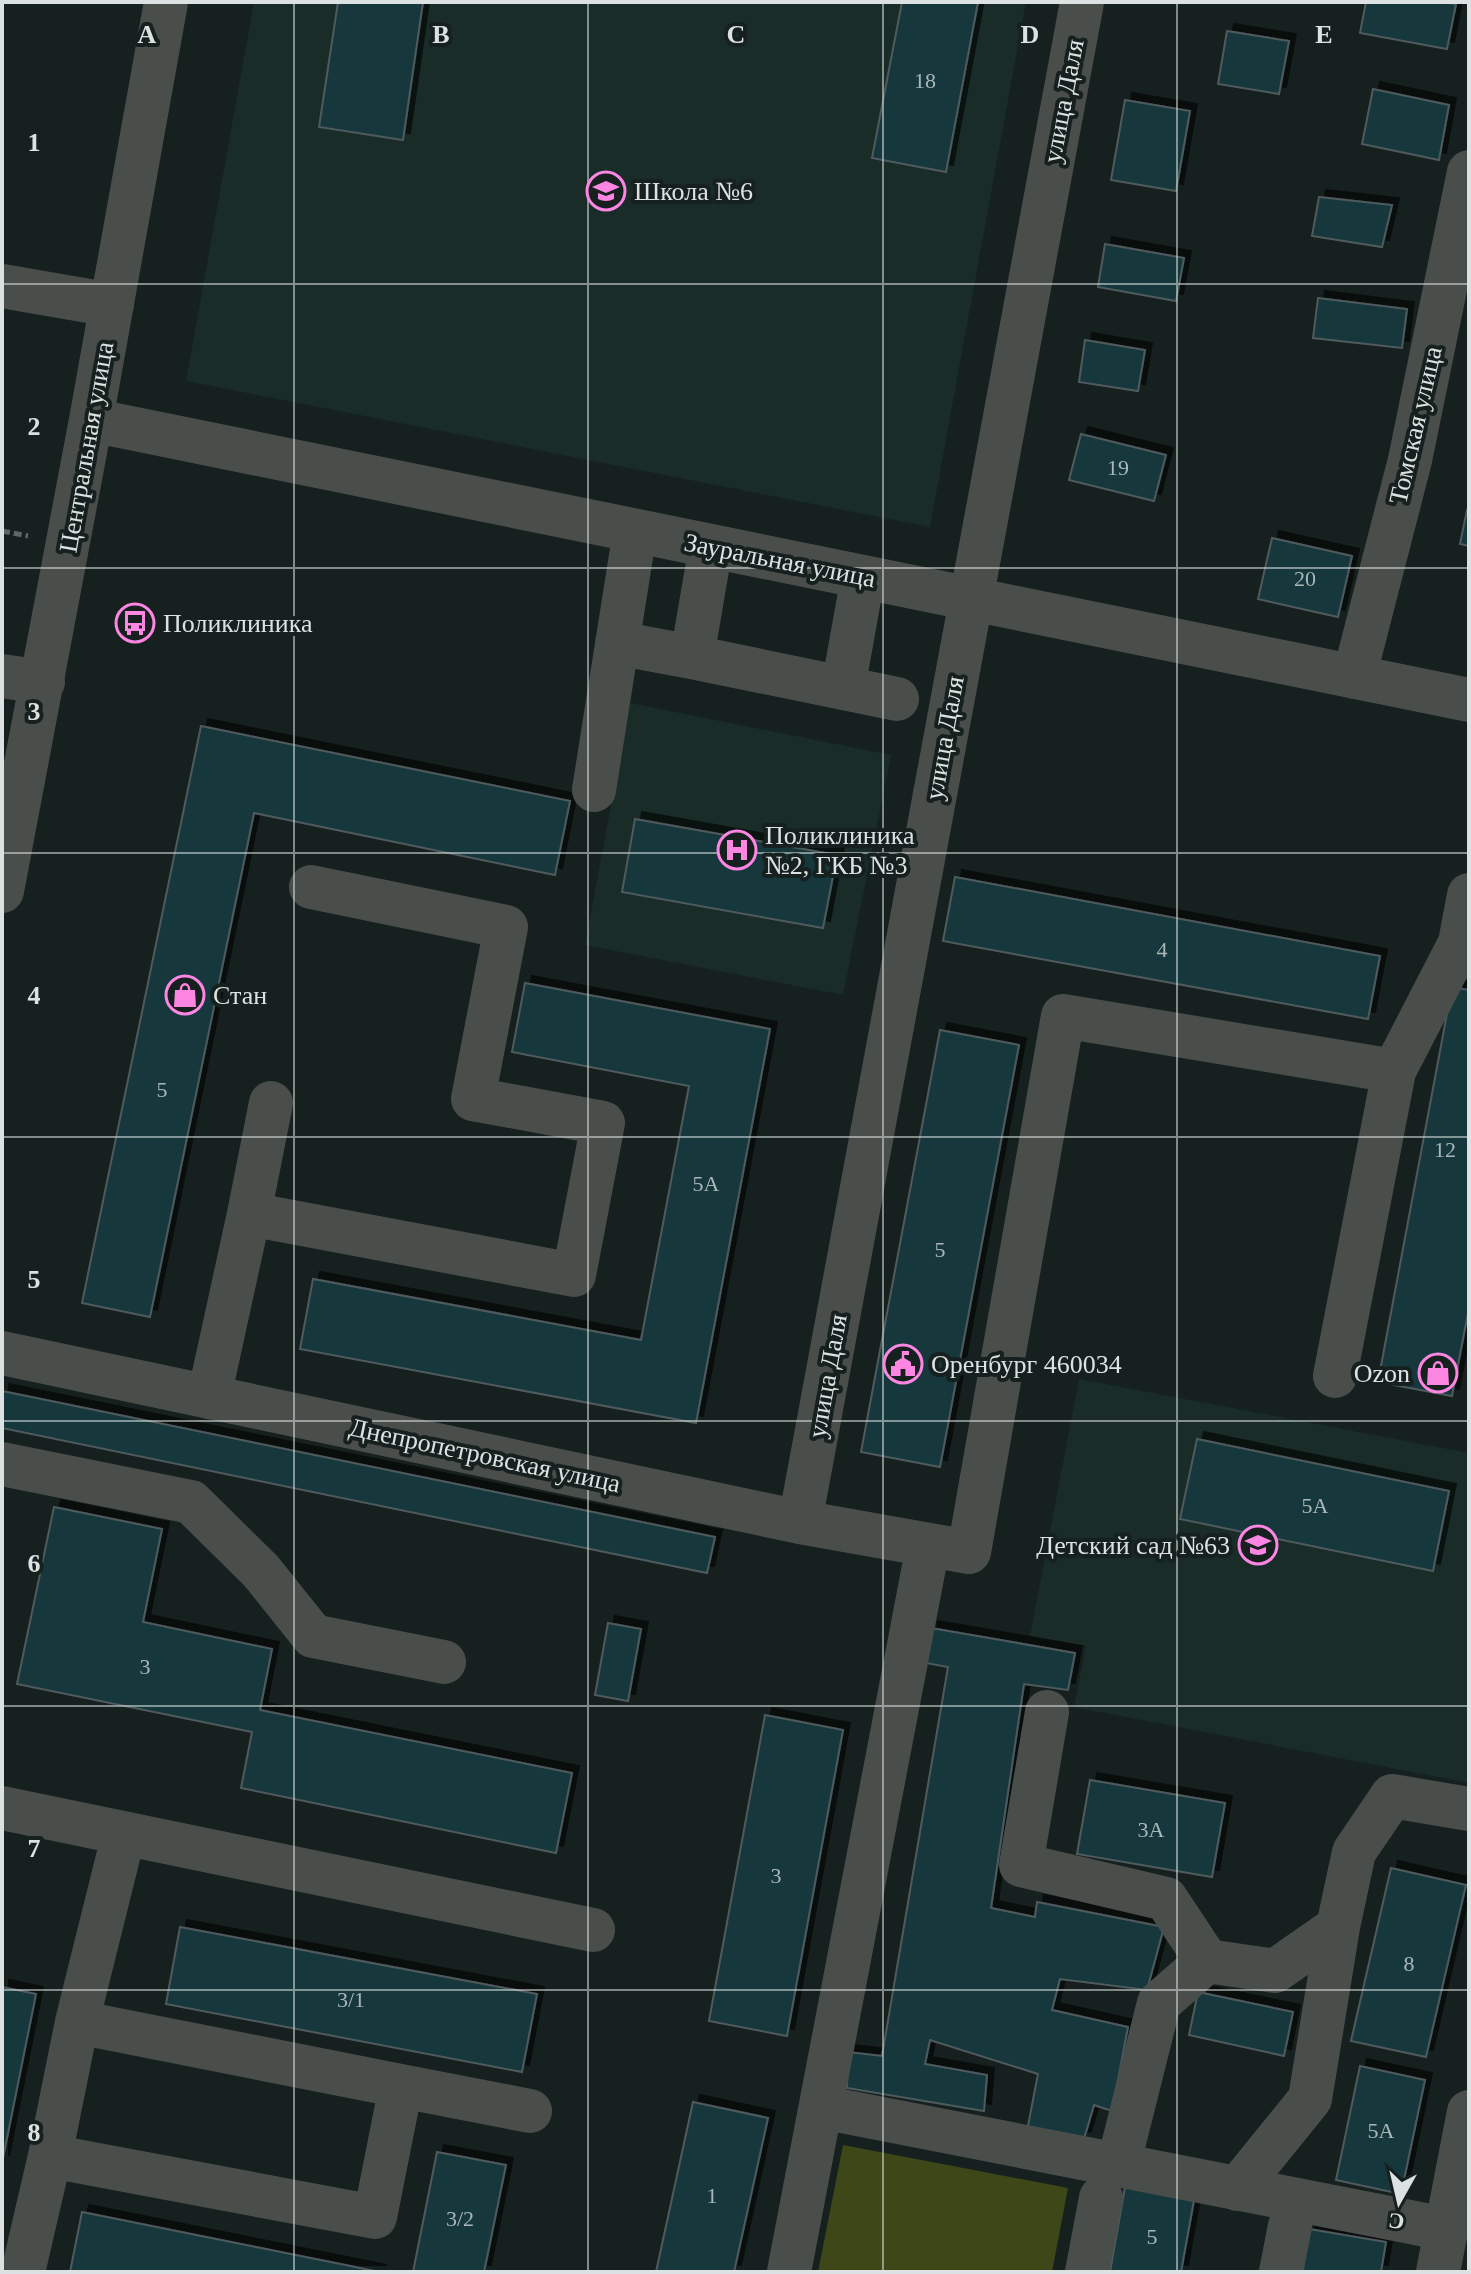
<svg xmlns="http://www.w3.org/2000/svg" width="1471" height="2274" viewBox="0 0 1471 2274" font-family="Georgia,serif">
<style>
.built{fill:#192c28}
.green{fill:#3e4718}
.building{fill:#15373e;stroke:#4f5a5d;stroke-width:2;filter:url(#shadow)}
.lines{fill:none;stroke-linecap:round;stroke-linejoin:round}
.path{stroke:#5d6664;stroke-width:5;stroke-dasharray:8 4;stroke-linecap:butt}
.minor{stroke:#4a4e4b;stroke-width:44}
.grid{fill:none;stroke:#dce2e1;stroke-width:2;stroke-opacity:0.55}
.labels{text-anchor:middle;stroke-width:8;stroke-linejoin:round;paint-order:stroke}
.number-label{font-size:22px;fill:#aab7b8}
.street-label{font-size:26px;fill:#dce2e1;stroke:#16211f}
.poi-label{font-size:26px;fill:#dce2e1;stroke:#16211f;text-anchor:start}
.grid-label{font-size:26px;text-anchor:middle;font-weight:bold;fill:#dce2e1;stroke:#16211f;stroke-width:8;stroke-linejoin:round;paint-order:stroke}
</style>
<defs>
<filter id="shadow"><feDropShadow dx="7" dy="-7" stdDeviation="0" flood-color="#0009"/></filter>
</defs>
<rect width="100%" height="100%" fill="#16211f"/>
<path class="built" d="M254 2H1026L930 527 186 381Z
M630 703 891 755 843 995 585 945Z
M1079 1379 1469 1453V1783L1074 1707 1086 1646 1030 1636Z"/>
<path class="green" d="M843 2145 1068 2188 1052 2272H818Z"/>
<path class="building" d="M338 2H423L403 140 319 127Z
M902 2H978L946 172 872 158Z
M1366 2H1443L1456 4 1447 49 1360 33Z
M1227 31 1289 41 1279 94 1218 84Z
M1373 89 1449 105 1439 160 1362 144Z
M1125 100 1190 111 1176 191 1111 180Z
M1319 197 1392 205 1382 247 1312 236Z
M1105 244 1184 258 1176 301 1098 287Z
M1318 298 1407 309 1402 348 1313 338Z
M1085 340 1145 350 1138 391 1079 382Z
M1081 434 1166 455 1154 501 1069 480Z
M1467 510H1469V546L1460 544Z
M1272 538 1352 556 1338 617 1258 599Z
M201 726 570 801 555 875 254 813 150 1317 82 1303Z
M635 819 837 855 823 928 622 892Z
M955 877 1380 956 1368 1019 943 941Z
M525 983 770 1029 696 1423 300 1349 313 1279 641 1340 689 1086 512 1052Z
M1452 987 1469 990V1308L1452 1396 1378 1382Z
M940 1030 1019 1045 940 1467 861 1452Z
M2 1391 715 1537 707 1573 2 1428Z
M1197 1439 1449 1491 1433 1571 1180 1519Z
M54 1507 162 1529 143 1622 272 1649 260 1710 572 1773 556 1853 241 1788 252 1732 17 1684Z
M608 1623 641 1629 628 1701 595 1695Z
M931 1628 1075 1653 1068 1690 1024 1684 991 1908 1035 1917 1037 1902 1164 1927 1147 1990 1060 1979 1052 2010 1128 2027 1112 2111 1094 2105 1084 2139 1027 2131 1038 2074 930 2040 925 2064 987 2075 984 2111 847 2088 848 2052 882 2056 948 1667 926 1663Z
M765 1715 843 1730 787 2036 709 2021Z
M1090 1780 1225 1803 1212 1877 1077 1854Z
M1391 1868 1466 1885 1426 2057 1351 2041Z
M180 1927 537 1994 522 2072 166 2004Z
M2 1987 36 1994 2 2163Z
M1198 1992 1293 2012 1284 2056 1189 2035Z
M1360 2066 1425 2080 1401 2194 1336 2180Z
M693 2102 768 2118 734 2272H656Z
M437 2152 506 2165 484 2272H413Z
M1125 2187 1194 2200 1181 2272H1110Z
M82 2212 380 2272H70Z
M1309 2229 1386 2242 1381 2272H1302Z"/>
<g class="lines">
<path class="path" d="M2 531 28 536"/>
<path class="minor" d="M2 286 112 305
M91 420 1469 700
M617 643 692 657 897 699
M692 657 711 546
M2 676 43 682
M1354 677 1410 460 1469 172
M843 688 863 577
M594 790 635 531
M2 891 91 420 166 2
M1469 895 1460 943 1469 945
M1394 1071 1460 943
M249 1214 271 1103
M2 1353 800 1522 969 1552 1063 1016 1394 1071 1335 1376
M209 1397 249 1214 574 1275 603 1123 473 1099 506 927 311 887
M2 1464 191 1502 261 1571 313 1636 444 1662
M800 1522 1082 2
M1047 1712 1021 1865 1166 1899 1207 1961 1275 1971 1338 1927
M2 1808 593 1930
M401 2086 530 2111
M821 2107 1446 2229
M50 2156 375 2217 401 2086 77 2022
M1118 2166 1159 2003 1207 1961
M1237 2189 1310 2099 1338 1927 1354 1852 1392 1796 1469 1809
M23 2272 50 2156 77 2022 124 1833
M789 2272 928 1546
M1087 2272 1101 2198
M1281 2272 1290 2226
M1438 2272 1469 2112"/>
</g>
<path class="grid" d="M294 2V2272M588 2V2272M883 2V2272M1177 2V2272M2 284H1469M2 568H1469M2 853H1469M2 1137H1469M2 1421H1469M2 1706H1469M2 1990H1469"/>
<defs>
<g id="school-ring" transform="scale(2)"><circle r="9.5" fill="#16211f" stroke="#fd86e2" stroke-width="1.5"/><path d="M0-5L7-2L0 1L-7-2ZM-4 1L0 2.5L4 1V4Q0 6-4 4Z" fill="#fd86e2"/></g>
<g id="bus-ring" transform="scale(2)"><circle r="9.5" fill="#16211f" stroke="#fd86e2" stroke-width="1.5"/><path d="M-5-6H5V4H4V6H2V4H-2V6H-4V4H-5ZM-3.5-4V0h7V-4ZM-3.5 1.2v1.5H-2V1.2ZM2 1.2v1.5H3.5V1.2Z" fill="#fd86e2"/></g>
<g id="hospital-ring" transform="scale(2)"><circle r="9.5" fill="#16211f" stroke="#fd86e2" stroke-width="1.5"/><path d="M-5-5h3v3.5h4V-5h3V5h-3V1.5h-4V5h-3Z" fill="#fd86e2"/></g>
<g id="shop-ring" transform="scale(2)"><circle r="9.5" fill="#16211f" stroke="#fd86e2" stroke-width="1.5"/><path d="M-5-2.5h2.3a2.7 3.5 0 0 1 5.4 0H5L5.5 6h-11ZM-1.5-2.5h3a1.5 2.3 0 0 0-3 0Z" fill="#fd86e2"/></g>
<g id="civic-ring" transform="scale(2)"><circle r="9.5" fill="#16211f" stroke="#fd86e2" stroke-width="1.5"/><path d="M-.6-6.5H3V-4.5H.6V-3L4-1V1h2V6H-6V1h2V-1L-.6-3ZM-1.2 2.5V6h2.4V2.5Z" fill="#fd86e2"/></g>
</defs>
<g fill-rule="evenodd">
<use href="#school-ring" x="606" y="191"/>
<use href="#bus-ring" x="135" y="623"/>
<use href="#hospital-ring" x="737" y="850"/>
<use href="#shop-ring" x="185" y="995"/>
<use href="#civic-ring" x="903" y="1364"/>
<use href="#shop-ring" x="1438" y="1373"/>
<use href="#school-ring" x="1258" y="1545"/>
</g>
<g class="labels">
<g class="number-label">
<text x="925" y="88">18</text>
<text x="1118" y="475">19</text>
<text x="1305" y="586">20</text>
<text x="1162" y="957">4</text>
<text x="162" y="1097">5</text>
<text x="1445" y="1157">12</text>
<text x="706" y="1191">5А</text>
<text x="940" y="1257">5</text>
<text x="1315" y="1513">5А</text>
<text x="145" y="1674">3</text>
<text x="1151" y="1837">3А</text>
<text x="776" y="1883">3</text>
<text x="1409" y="1971">8</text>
<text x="351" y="2007">3/1</text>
<text x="1381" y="2138">5А</text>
<text x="712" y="2203">1</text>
<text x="460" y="2226">3/2</text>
<text x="1152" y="2244">5</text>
</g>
<g class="street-label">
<text transform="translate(1063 101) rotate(-79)" y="9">улица Даля</text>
<text transform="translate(1415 425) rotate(-77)" y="9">Томская улица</text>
<text transform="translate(86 447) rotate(-80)" y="9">Центральная улица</text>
<text transform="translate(780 560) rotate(11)" y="9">Зауральная улица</text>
<text transform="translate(944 738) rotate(-80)" y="9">улица Даля</text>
<text transform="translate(827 1376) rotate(-80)" y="9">улица Даля</text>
<text transform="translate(485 1455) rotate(12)" y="9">Днепропетровская улица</text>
</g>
<g class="poi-label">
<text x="634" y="200">Школа №6</text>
<text x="163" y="632">Поликлиника</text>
<text x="765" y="844">Поликлиника<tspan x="765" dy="30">№2, ГКБ №3</tspan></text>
<text x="213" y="1004">Стан</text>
<text x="931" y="1373">Оренбург 460034</text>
<text x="1410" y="1382" text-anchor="end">Ozon</text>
<text x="1230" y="1554" text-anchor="end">Детский сад №63</text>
</g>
</g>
<g class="grid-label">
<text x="147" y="43">A</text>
<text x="441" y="43">B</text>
<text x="736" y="43">C</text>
<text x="1030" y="43">D</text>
<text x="1324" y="43">E</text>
<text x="34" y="151">1</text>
<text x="34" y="435">2</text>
<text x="34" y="720">3</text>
<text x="34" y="1004">4</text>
<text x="34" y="1288">5</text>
<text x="34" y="1572">6</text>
<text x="34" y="1857">7</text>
<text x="34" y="2141">8</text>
</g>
<rect width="1471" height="2274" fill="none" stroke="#dce2e1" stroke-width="8"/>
<g transform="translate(1399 2202) rotate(188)" stroke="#16211f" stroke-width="6" paint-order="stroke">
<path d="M0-6L14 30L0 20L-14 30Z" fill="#dce2e1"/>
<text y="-12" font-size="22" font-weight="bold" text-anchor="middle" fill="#dce2e1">С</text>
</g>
</svg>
